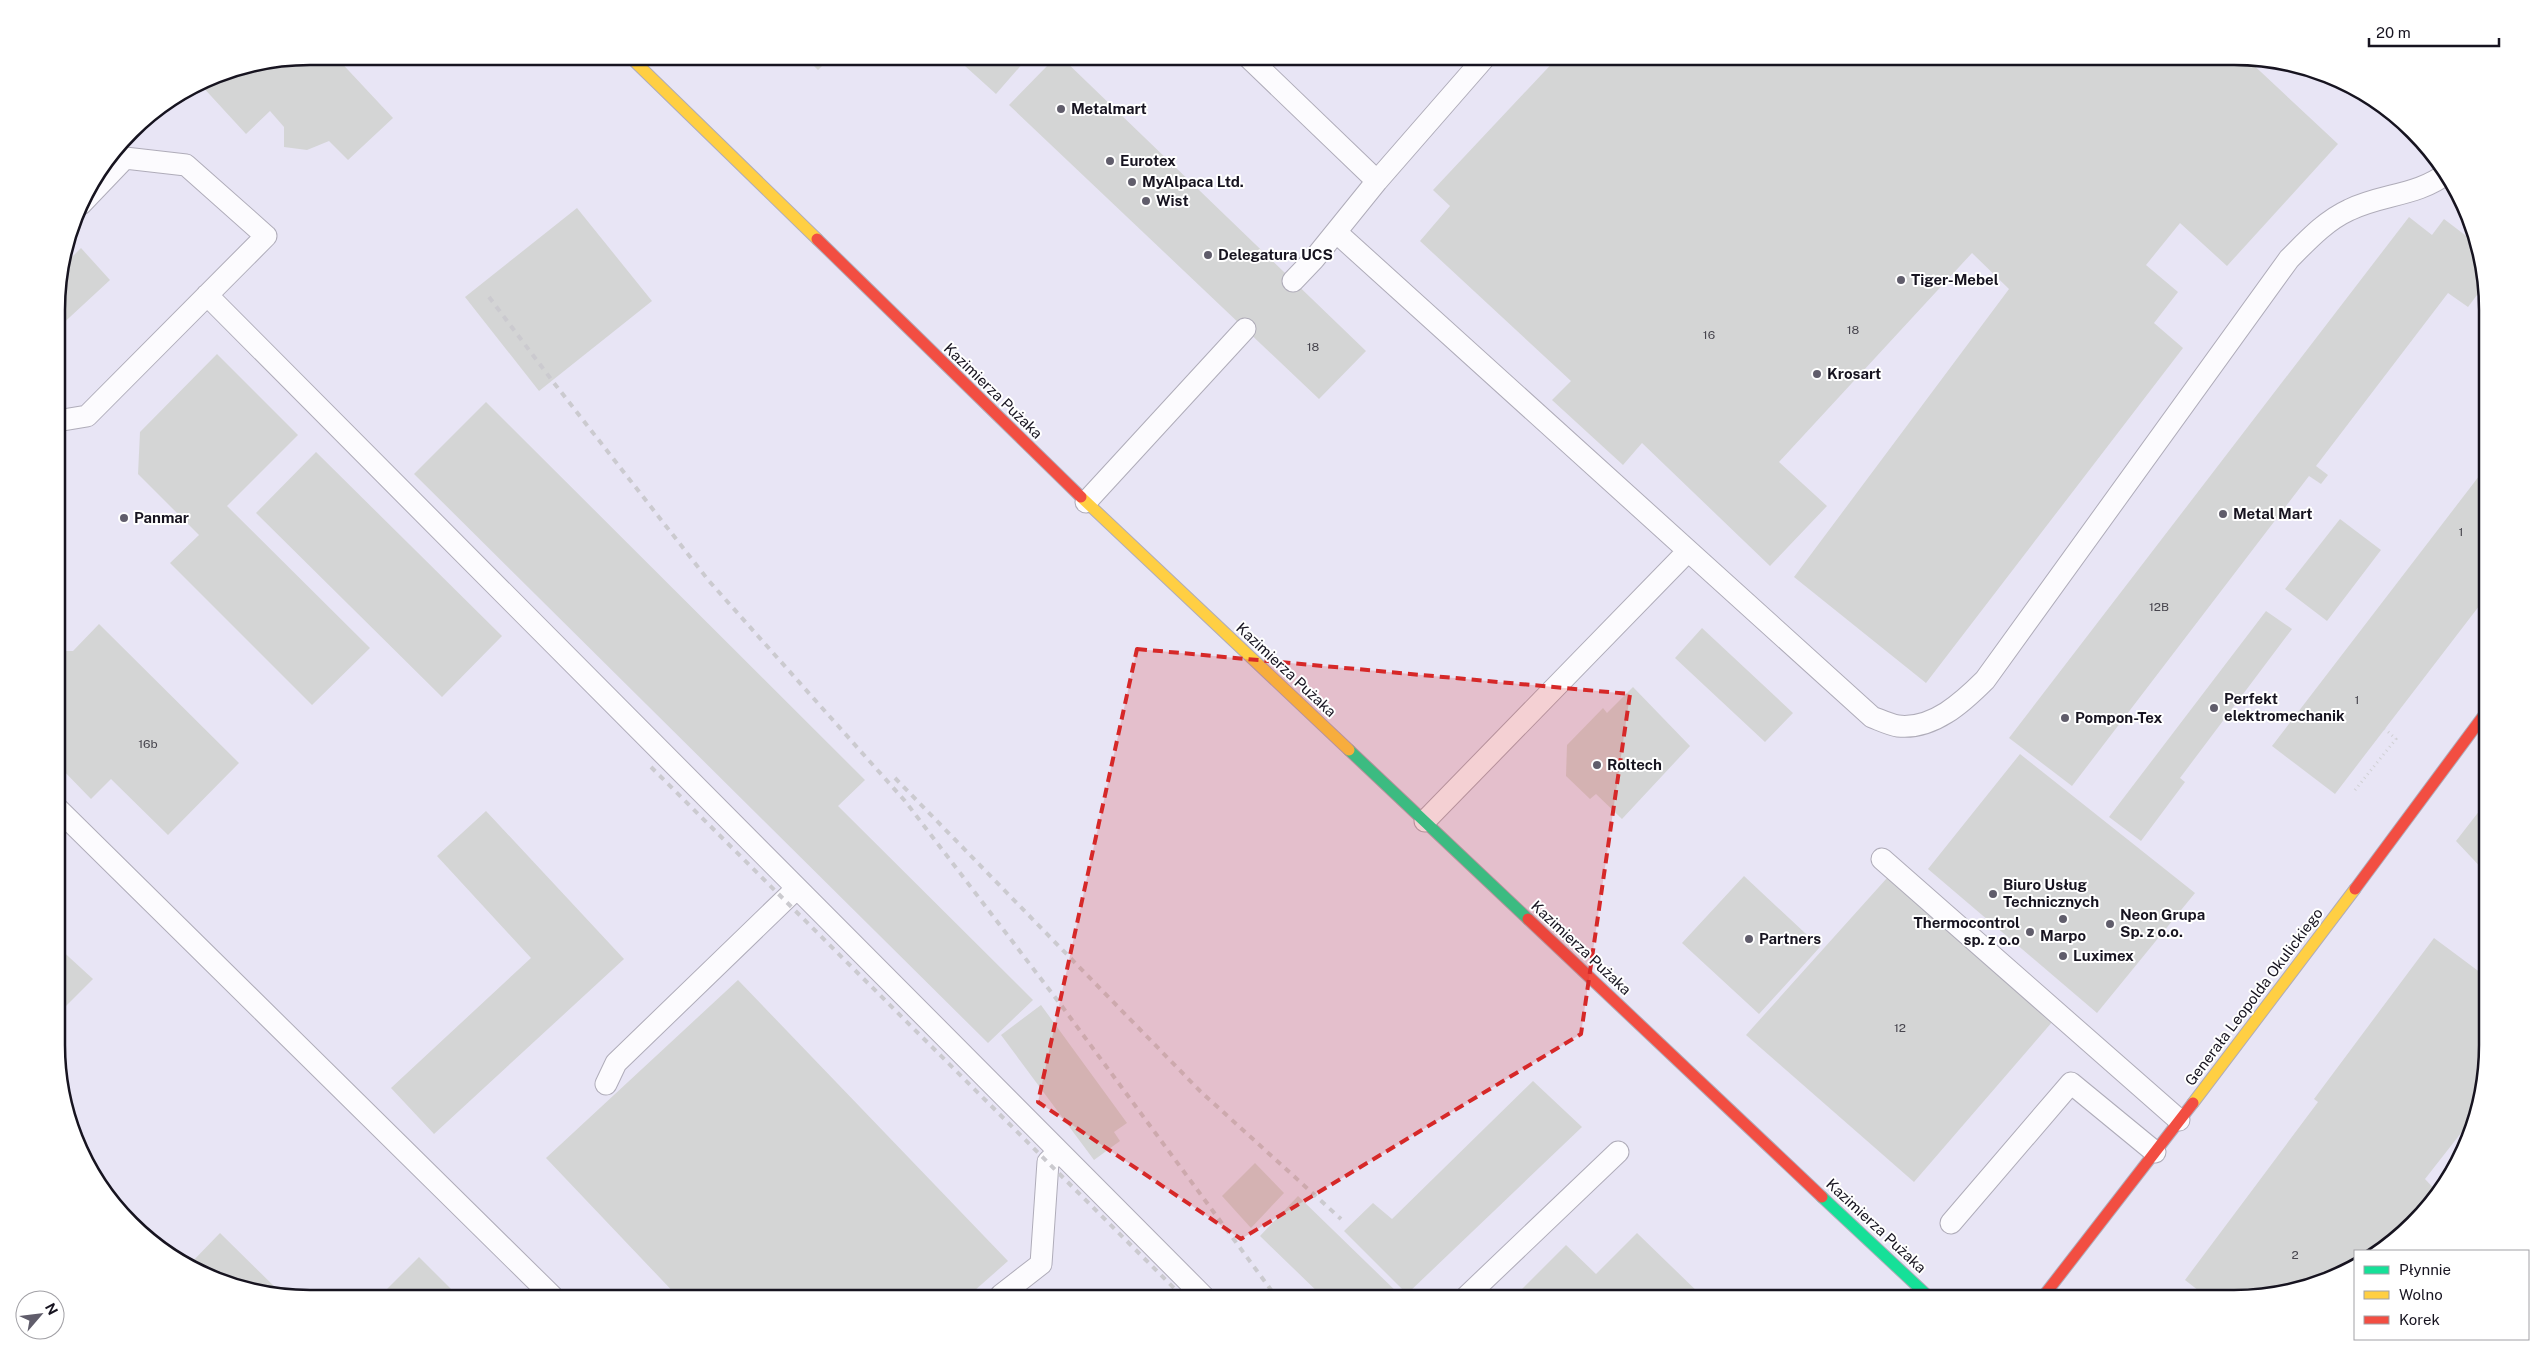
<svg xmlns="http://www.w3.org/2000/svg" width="2544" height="1355" viewBox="0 0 2544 1355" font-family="'Public Sans',sans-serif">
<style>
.building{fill:#d4d5d5}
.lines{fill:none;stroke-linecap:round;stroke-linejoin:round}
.lane-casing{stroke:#afacb9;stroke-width:23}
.fast-casing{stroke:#afacb9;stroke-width:13}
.slow-casing{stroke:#afacb9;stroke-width:13}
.jam-casing{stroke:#afacb9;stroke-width:13}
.path{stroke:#d0d0d4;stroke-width:3;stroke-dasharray:1 4;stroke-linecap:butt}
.lane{stroke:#fcfbfe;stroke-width:21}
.fast{stroke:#16e098;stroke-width:11}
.slow{stroke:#ffcf43;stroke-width:11}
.jam{stroke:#f24e42;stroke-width:11}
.rail{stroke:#cbcacf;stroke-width:4;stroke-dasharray:6 6;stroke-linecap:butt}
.marked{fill:#d62828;fill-opacity:0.2;stroke:#d62828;stroke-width:4;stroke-dasharray:10 6;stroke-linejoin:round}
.poi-dot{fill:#605d6b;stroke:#fff;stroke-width:2}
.labels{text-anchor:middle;stroke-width:4;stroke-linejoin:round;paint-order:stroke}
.number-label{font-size:12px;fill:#46444d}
.poi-label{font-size:15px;font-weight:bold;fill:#171420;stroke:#fff;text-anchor:start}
.street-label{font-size:15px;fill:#171420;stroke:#fff}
.rim{fill:none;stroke:#171420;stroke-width:2.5}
</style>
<rect width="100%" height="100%" fill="#e8e5f5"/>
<path class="building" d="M310 56H335L393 118 348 160 329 141 307 150 284 147V127L270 111 246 134 200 84 213 75Z
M804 56H832L818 70Z
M974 56H1017L1024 62 996 94 965 66Z
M1042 56H1060L1366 351 1319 399 1009 105 1047 66 1040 59Z
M1559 56H2234L2246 58 2338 144 2227 266 2180 223 2146 265 2178 292 2154 323 2183 348 1926 683 1794 577 2009 289 1972 253 1779 462 1827 506 1770 566 1642 443 1623 465 1552 400 1571 381 1420 241 1450 206 1433 190Z
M577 208 652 301 539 391 465 297Z
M2409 217 2432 235 2444 219 2478 245 2486 283 2468 307 2448 293 2316 466 2328 475 2321 484 2309 476 2072 786 2009 738Z
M81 248 110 280 57 329V293L65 264Z
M217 354 298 435 227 506 370 648 312 705 170 563 199 535 138 474 140 432Z
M486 402 865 780 838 806 1033 1000 988 1043 414 474Z
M316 452 502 636 442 697 256 513Z
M2486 467V597L2335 794 2272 746Z
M2340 519 2381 550 2327 621 2285 589Z
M2266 611 2292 629 2180 778 2185 782 2141 841 2109 817Z
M99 624 239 763 168 835 111 779 91 799 58 765V651H73Z
M1702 628 1793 713 1765 742 1675 658Z
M1633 687 1690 746 1622 819 1596 794 1590 799 1566 776 1567 745 1603 708 1607 713Z
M2020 754 2195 893 2097 1013 1928 869Z
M2487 801V874L2456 841Z
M486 811 624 959 434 1134 391 1088 531 958 437 856Z
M1744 876 1820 947 1759 1014 1682 943Z
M1887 878 2053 1021 1914 1182 1746 1035Z
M2434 938 2485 976 2480 982 2488 988V1045L2479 1110 2425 1179 2438 1193 2425 1213 2380 1251H2355V1266L2315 1285 2250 1298H2208L2185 1280 2318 1102 2314 1099Z
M58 947 93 979 58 1014Z
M738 980 1008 1261 965 1299H680L546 1158Z
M1041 1005 1127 1123 1114 1132 1120 1141 1094 1160 1001 1035Z
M1533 1081 1582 1127 1407 1294 1344 1231 1373 1203 1392 1219Z
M1255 1163 1284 1193 1251 1228 1222 1196Z
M1298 1196 1401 1296 1399 1298H1324L1260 1236Z
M220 1233 283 1295 245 1290 198 1272 188 1266Z
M1637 1233 1704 1298H1513L1566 1245 1596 1274Z
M419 1257 461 1299H384L381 1295Z"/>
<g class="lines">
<g class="lane-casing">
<path id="lane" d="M1247 56 1377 181
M1336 232 1872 717C1880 720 1890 725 1898 726 1933 730 1963 702 1985 680L2289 259C2307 241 2325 221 2349 210 2381 194 2418 196 2447 173
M1293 281 1314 259 1377 181 1486 56
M207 295 1206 1299
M57 421 87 416 266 236 186 165 125 158 81 204
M1086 502 1245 329
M58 809 555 1299
M1425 821 1688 551
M1882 859 2179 1120
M606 1084 616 1063 796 889
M1951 1223 2071 1083 2155 1152
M1001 1295 1041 1264 1048 1162 1058 1152
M1465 1298 1618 1152"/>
</g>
<g class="fast-casing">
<path id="fast" d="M1349 750 1528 919
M1822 1197 1930 1298"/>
</g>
<g class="slow-casing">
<path id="slow" d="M629 56 817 239
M1081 497 1349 750
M2193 1103 2355 889"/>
</g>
<g class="jam-casing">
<path id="jam" d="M817 239 1081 497
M2355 889 2487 711
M1528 919 1822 1197
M2042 1298 2193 1103"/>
</g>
<path class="path" d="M2480 606 2487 611
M2355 790 2396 739 2385 729"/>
<use href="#lane" class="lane"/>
<use href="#fast" class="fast"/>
<use href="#slow" class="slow"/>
<use href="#jam" class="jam"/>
<path class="rail" d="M489 297 554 383 709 581 905 801 1061 1005 1277 1298
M651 767 1185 1299
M895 778 1200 1091 1341 1219"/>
</g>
<path class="marked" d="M1137 649 1630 694 1581 1034 1241 1239 1038 1102Z"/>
<g class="poi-dot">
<circle cx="1061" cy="109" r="5"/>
<circle cx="1110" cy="161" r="5"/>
<circle cx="1132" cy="182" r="5"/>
<circle cx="1146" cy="201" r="5"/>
<circle cx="1208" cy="255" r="5"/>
<circle cx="1901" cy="280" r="5"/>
<circle cx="1817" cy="374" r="5"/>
<circle cx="2223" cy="514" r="5"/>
<circle cx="124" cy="518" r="5"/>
<circle cx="2214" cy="708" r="5"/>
<circle cx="2065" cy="718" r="5"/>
<circle cx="1597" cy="765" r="5"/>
<circle cx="1993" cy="894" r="5"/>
<circle cx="2063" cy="919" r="5"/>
<circle cx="2110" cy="924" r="5"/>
<circle cx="2030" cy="932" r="5"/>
<circle cx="1749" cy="939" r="5"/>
<circle cx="2063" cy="956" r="5"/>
</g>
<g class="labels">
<g class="number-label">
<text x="1853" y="334">18</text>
<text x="1709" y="339">16</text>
<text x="1313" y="351">18</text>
<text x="2461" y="536">1</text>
<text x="2159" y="611">12B</text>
<text x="2357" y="704">1</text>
<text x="148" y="748">16b</text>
<text x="1900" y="1032">12</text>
<text x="2295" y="1259">2</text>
</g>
<g class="poi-label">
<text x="1071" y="114">Metalmart</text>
<text x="1120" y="166">Eurotex</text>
<text x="1142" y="187">MyAlpaca Ltd.</text>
<text x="1156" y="206">Wist</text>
<text x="1218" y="260">Delegatura UCS</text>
<text x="1911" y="285">Tiger-Mebel</text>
<text x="1827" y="379">Krosart</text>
<text x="2233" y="519">Metal Mart</text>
<text x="134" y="523">Panmar</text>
<text x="2224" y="704">Perfekt<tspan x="2224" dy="17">elektromechanik</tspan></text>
<text x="2075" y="723">Pompon-Tex</text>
<text x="1607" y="770">Roltech</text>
<text x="2003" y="890">Biuro Usług<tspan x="2003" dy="17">Technicznych</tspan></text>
<text x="2120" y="920">Neon Grupa<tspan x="2120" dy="17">Sp. z o.o.</tspan></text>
<text x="2020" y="928" text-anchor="end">Thermocontrol<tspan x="2020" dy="17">sp. z o.o</tspan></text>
<text x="2063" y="941" text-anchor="middle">Marpo</text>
<text x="1759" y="944">Partners</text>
<text x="2073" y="961">Luximex</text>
</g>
<g class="street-label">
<text transform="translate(993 391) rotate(44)" y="5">Kazimierza Pużaka</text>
<text transform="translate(1286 670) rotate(43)" y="5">Kazimierza Pużaka</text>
<text transform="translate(1581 948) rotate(43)" y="5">Kazimierza Pużaka</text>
<text transform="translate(2254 997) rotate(-53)" y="5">Generała Leopolda Okulickiego</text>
<text transform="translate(1876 1226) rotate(43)" y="5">Kazimierza Pużaka</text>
</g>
</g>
<path d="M0 0H2544V1355H0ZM310 65H2234A245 245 0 0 1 2479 310V1045A245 245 0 0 1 2234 1290H310A245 245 0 0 1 65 1045V310A245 245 0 0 1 310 65Z" fill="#fff" fill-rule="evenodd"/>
<path class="rim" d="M310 65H2234A245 245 0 0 1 2479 310V1045A245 245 0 0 1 2234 1290H310A245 245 0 0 1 65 1045V310A245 245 0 0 1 310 65Z"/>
<rect x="2354" y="1250" width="175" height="90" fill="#ffffff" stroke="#a2a1a6"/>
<rect x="2364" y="1266" width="25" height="8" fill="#16e098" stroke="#a2a1a6"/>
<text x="2399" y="1275" font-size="15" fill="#171420">Płynnie</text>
<rect x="2364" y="1291" width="25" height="8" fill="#ffcf43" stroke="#a2a1a6"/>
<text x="2399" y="1300" font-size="15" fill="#171420">Wolno</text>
<rect x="2364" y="1316" width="25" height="8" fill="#f24e42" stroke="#a2a1a6"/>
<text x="2399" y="1325" font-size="15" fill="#171420">Korek</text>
<g transform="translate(40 1315) rotate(62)"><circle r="24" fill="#ffffff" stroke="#a2a1a6"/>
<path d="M0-4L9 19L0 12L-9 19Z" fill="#605d6b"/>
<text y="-8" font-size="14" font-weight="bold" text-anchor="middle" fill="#171420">N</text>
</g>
<path d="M2369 38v8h130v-8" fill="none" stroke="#171420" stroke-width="2.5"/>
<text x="2376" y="38" font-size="15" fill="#171420" stroke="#ffffff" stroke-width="4" paint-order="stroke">20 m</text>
</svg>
